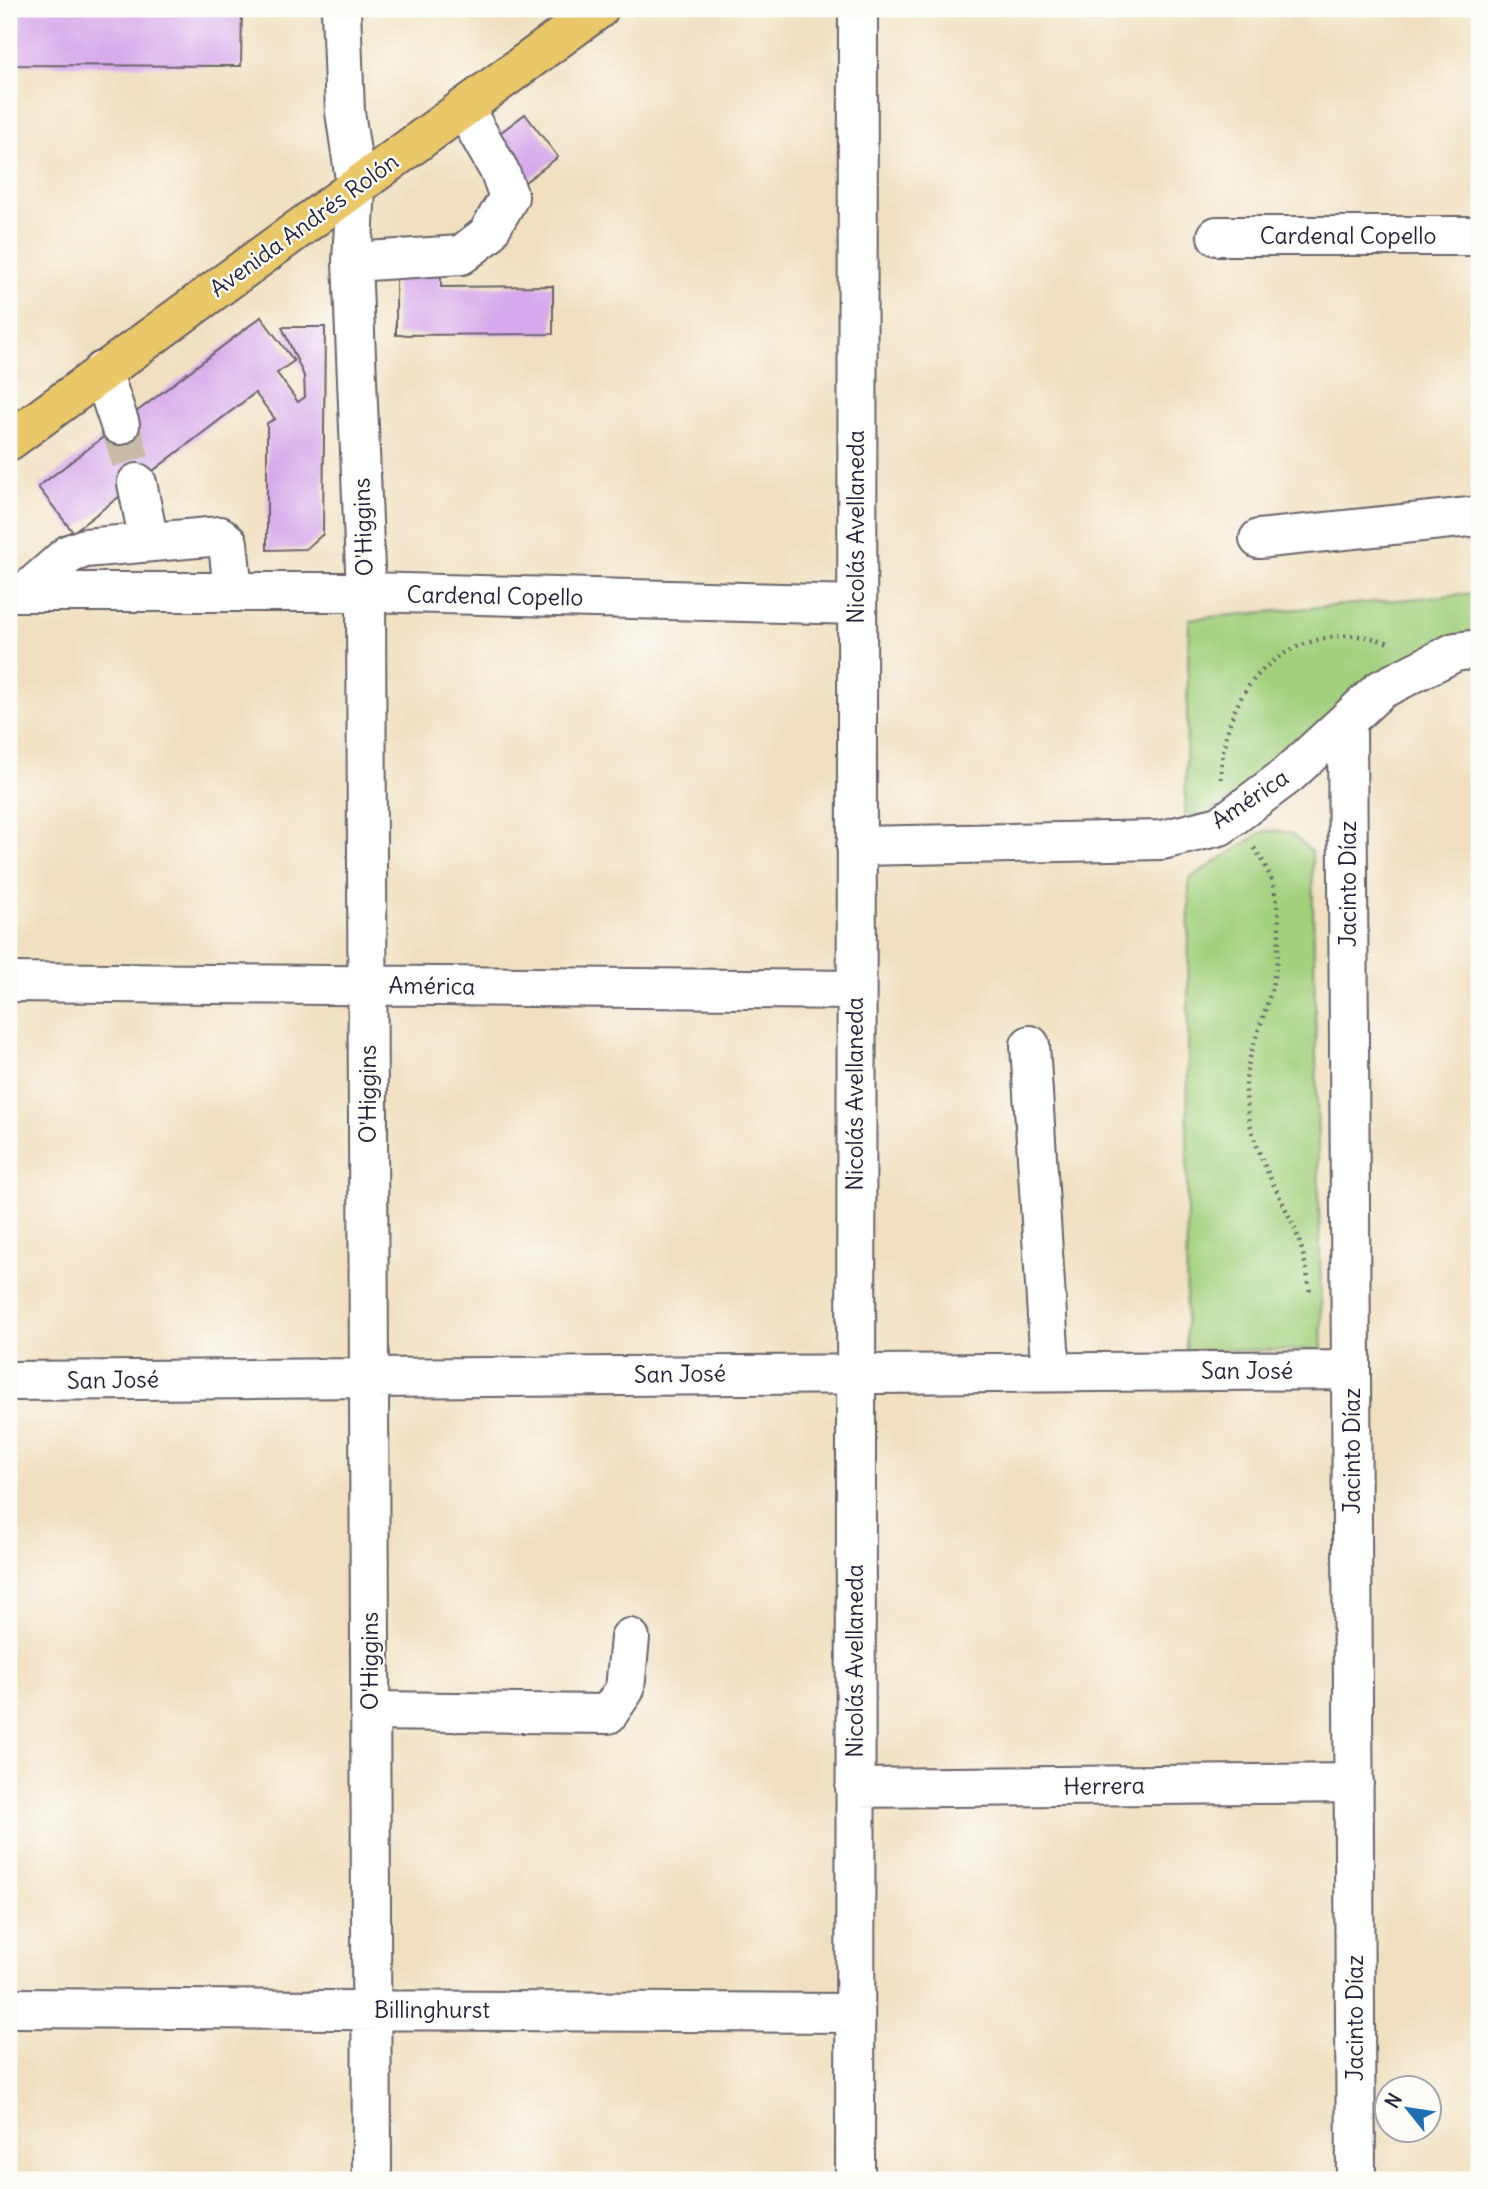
<svg xmlns="http://www.w3.org/2000/svg" width="1488" height="2189" viewBox="0 0 1488 2189" font-family="Delius,sans-serif">
<style>
.park{fill:#a2d07d;stroke:#62795c;stroke-width:2}
.building{fill:#d5a9eb}
.lines{fill:none;stroke-linecap:round;stroke-linejoin:round}
.minor-tunnel{stroke:#c7baa6;stroke-width:38;stroke-dasharray:38 19;stroke-linecap:butt}
.minor-casing{stroke:#6a646a;stroke-width:42}
.major-casing{stroke:#6a646a;stroke-width:42}
.path{stroke:#6a646a;stroke-width:4.5;stroke-dasharray:2 5;stroke-linecap:butt}
.minor{stroke:#fff;stroke-width:38}
.major{stroke:#eac769;stroke-width:38}
.labels{text-anchor:middle;stroke-width:5;stroke-linejoin:round;paint-order:stroke}
.street-label{font-size:23px;fill:#22223b;stroke:#fdfcf7}
</style>
<rect width="100%" height="100%" fill="#fdfcf7"/>
<filter id="ink" filterUnits="userSpaceOnUse"><feTurbulence type="fractalNoise" baseFrequency=".0143" numOctaves="2"/><feDisplacementMap in="SourceGraphic" scale="14" xChannelSelector="R" yChannelSelector="G"/><feConvolveMatrix kernelMatrix="1 2 1 2 8 2 1 2 1" color-interpolation-filters="sRGB"/></filter>
<filter id="wash" filterUnits="userSpaceOnUse"><feTurbulence type="fractalNoise" baseFrequency=".00686" numOctaves="4" result="noise"/><feDisplacementMap in="SourceGraphic" scale="28" xChannelSelector="R" yChannelSelector="G"/><feGaussianBlur stdDeviation="1.57" result="paint"/><feColorMatrix in="noise" values="0 0 0 0 0 0 0 0 0 0 0 0 0 0 0 0 0 1.4 0 .05"/><feComposite in="paint" operator="in"/></filter>
<g filter="url(#wash)">
<rect width="100%" height="100%" fill="#f0e0c1"/>
<path class="park" d="M1474 593 1475 631 1205 816H1185L1189 619Z
M1264 831 1289 832 1312 852 1322 1350H1186L1189 879Z"/>
<g id="blocks">
<path class="building" d="M9 9H242L241 66 9 65Z
M525 114 558 157 521 185 488 142Z
M396 261H441V287L553 286V334L396 335Z
M261 317 294 361 277 373 298 402 305 397 304 376 282 327H325L323 534 306 549 267 550V423L275 419 255 393 73 532 38 487Z"/>
</g>
</g>
<g filter="url(#ink)">
<use href="#blocks" fill-opacity="0" stroke="#6a646a" stroke-width="2"/>
<g class="lines">
<path class="minor-tunnel" d="M120 425 137 483"/>
<g class="minor-casing">
<path id="minor" d="M341 9 345 112 356 186 352 262 366 592 372 2180
M1217 236H1479
M352 262 461 255 487 235 509 197 500 172 464 108
M102 371 120 425
M137 483 149 542
M1259 539 1479 516
M9 592H366L856 605
M26 592 69 554 85 548 220 536 228 543 233 592
M1347 721 1356 2180
M856 846 1162 840 1220 826 1288 775 1380 690 1455 652 1479 649
M9 982 855 990
M1030 1045 1049 1348 1053 1372
M9 1381 1351 1370
M371 1711 608 1714 625 1689 630 1638
M855 1788 1354 1783
M9 2008 855 2013
M855 2180 858 9"/>
</g>
<g class="major-casing">
<path id="major" d="M9 441 599 9"/>
</g>
<path class="path" d="M1221 779C1221 711 1257 650 1327 638 1350 634 1367 635 1389 643
M1254 848C1289 893 1282 959 1265 1011 1258 1034 1247 1058 1246 1082 1244 1136 1270 1175 1292 1222 1302 1244 1307 1269 1310 1293"/>
<use href="#minor" class="minor"/>
<use href="#major" class="major"/>
</g>
</g>
<g class="labels">
<g class="street-label">
<text transform="translate(304 225) rotate(-36)" y="8">Avenida Andrés Rolón</text>
<text x="1348" y="244">Cardenal Copello</text>
<text transform="translate(363 527) rotate(-92)" y="8">O'Higgins</text>
<text transform="translate(856 527) rotate(-90)" y="8">Nicolás Avellaneda</text>
<text transform="translate(495 596) rotate(1)" y="8">Cardenal Copello</text>
<text transform="translate(1250 799) rotate(-34)" y="8">América</text>
<text transform="translate(1348 884) rotate(-90)" y="8">Jacinto Díaz</text>
<text transform="translate(432 986) rotate(1)" y="8">América</text>
<text transform="translate(368 1094) rotate(-90)" y="8">O'Higgins</text>
<text transform="translate(855 1094) rotate(-90)" y="8">Nicolás Avellaneda</text>
<text x="1247" y="1379">San José</text>
<text transform="translate(680 1374) rotate(-1)" y="8">San José</text>
<text transform="translate(113 1380) rotate(-1)" y="8">San José</text>
<text transform="translate(1352 1451) rotate(-90)" y="8">Jacinto Díaz</text>
<text transform="translate(370 1661) rotate(-90)" y="8">O'Higgins</text>
<text transform="translate(855 1661) rotate(-90)" y="8">Nicolás Avellaneda</text>
<text transform="translate(1104 1786) rotate(-1)" y="8">Herrera</text>
<text x="432" y="2018">Billinghurst</text>
<text transform="translate(1355 2018) rotate(-90)" y="8">Jacinto Díaz</text>
</g>
</g>
<rect width="1488" height="2189" fill="none" stroke="#fdfcf7" stroke-width="35"/>
<g transform="translate(1408 2109) rotate(300)"><circle r="33" fill="#fdfcf7" stroke="#a5a5ac" stroke-width="2"/>
<path d="M0-5L12 26L0 18L-12 26Z" fill="#1f6fb2"/>
<text y="-10" font-size="19" font-weight="bold" text-anchor="middle" fill="#22223b">N</text>
</g>
</svg>
